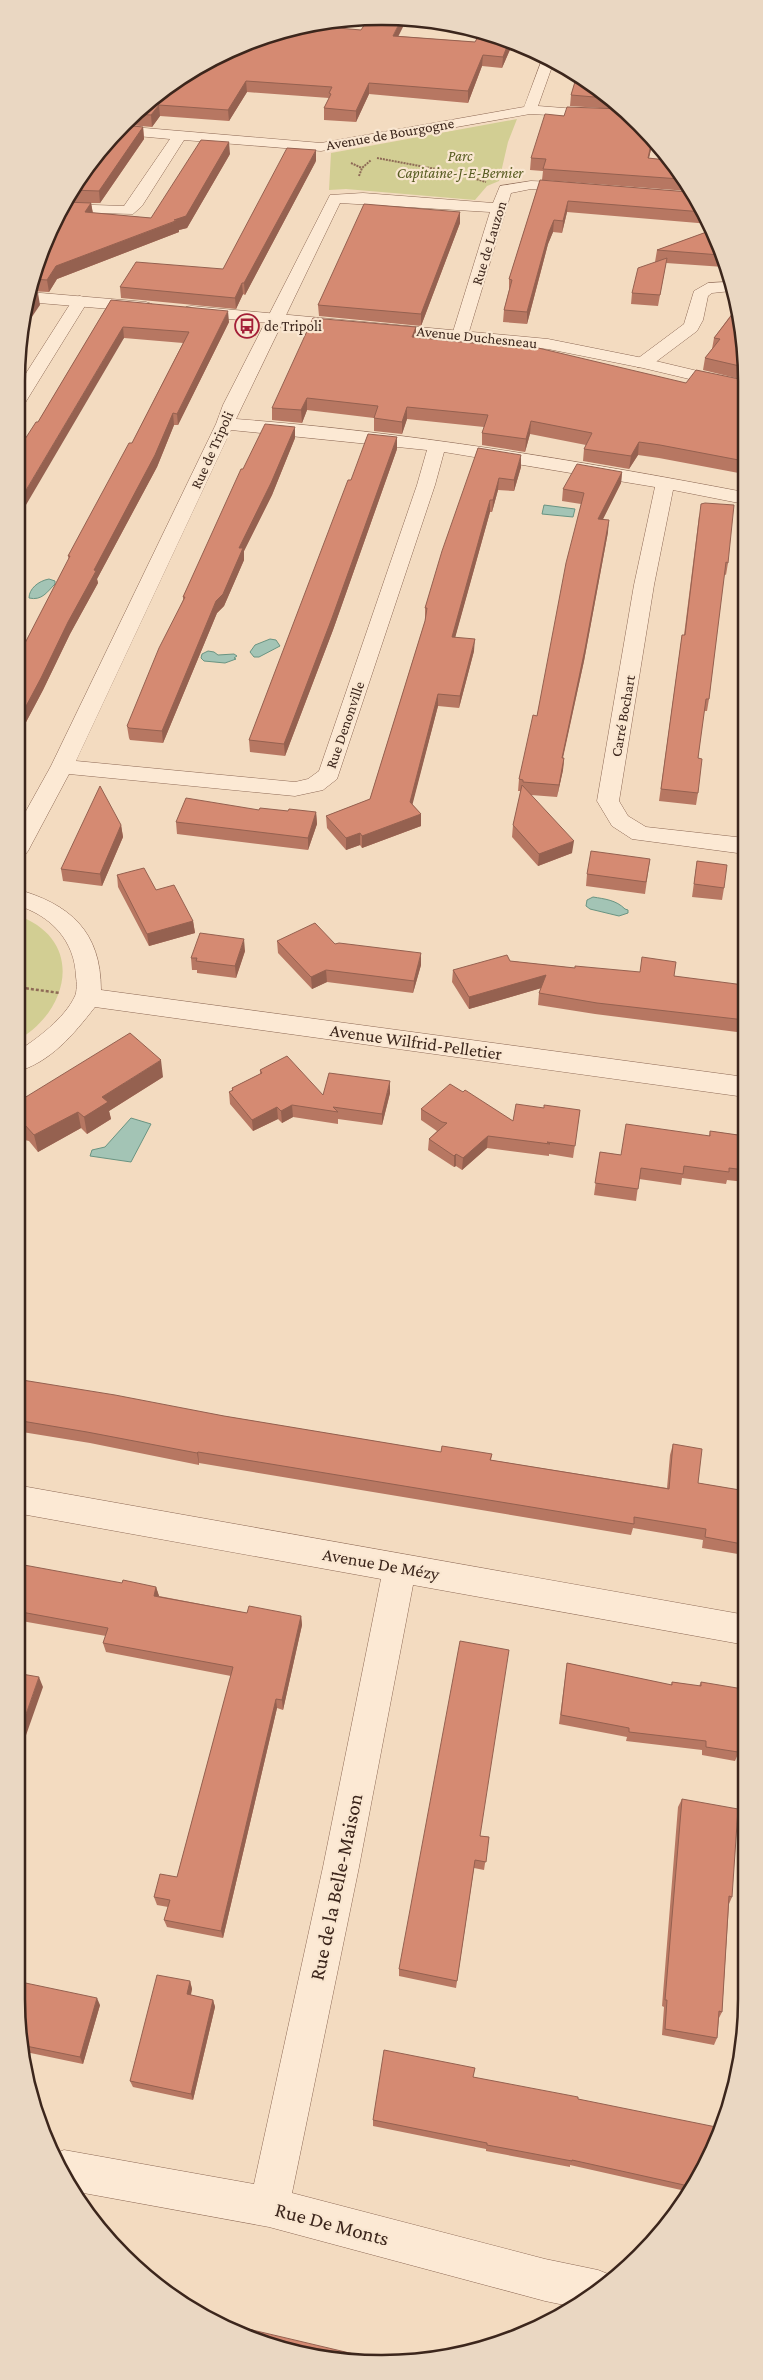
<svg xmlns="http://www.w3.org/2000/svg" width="763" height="2380" viewBox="0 0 763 2380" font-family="'Crimson Pro',serif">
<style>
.green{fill:#d2ce93}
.water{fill:#a3c4b5;stroke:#699482}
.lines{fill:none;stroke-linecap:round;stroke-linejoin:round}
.minor-casing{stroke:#8e6a56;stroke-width:1}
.tertiary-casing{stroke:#8e6a56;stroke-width:1}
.path-far1{stroke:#8e6a56;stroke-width:2;stroke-dasharray:2 1;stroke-linecap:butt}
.path{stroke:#8e6a56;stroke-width:2.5;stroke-dasharray:3 2;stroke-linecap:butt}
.minor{fill:#fce9d4;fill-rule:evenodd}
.tertiary{fill:#fce9d4;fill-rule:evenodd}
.wall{fill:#b77762}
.shaded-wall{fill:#956150}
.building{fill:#d58a72;stroke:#956150}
.labels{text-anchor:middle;stroke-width:4.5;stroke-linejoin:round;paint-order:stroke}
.far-street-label{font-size:15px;fill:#3c261c;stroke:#f9e6d0}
.far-park-label{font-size:15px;font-style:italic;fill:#565b20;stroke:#f9e6d0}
.far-poi-label{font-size:15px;fill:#3c261c;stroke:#f9e6d0;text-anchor:start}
.street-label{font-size:18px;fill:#3c261c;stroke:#f9e6d0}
.near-street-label{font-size:21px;fill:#3c261c;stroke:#f9e6d0}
.rim{fill:none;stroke:#3c261c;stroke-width:2.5}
</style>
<rect width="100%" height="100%" fill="#f3dbc0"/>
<path class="green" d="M517 119 508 142 499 181 487 186 475 200 346 189 329 190 331 153Z
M16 915C85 938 71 1011 16 1041Z"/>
<path class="water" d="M544 505 575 509 573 517 542 514Z
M49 579 55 581V584C47 592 42 601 29 598 29 589 38 581 49 579Z
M270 639 276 640 280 646 259 657H254L250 652 255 645Z
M208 651 214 652 218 655 234 654 237 656 234 658 236 659 225 663 204 661 201 658 202 654Z
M593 897C605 899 616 900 625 909L628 910V913L619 916 590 909 586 906 587 900Z
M131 1118 151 1124 131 1162 90 1156 92 1150 105 1147Z"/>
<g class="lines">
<g class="minor-casing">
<path id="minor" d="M543 57 554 61 538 106 602 111 607 112 609 115 607 118 530 114 321 151 184 140 142 206 133 214 60 212 64 204 124 206 170 139 115 134 121 126 321 143 524 107Z
M531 181 575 183 583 188 575 193 531 189 511 193 468 335 466 339H454L452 335 490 212 340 203 236 419C407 432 576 460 744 492V504L673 490 654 585 619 801 628 816 646 827 745 838V854L632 839 612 826 597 801 634 585 655 487 444 452 435 485 337 779 323 790 295 796 69 774 28 851 24 856 16 859V829L51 766 216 424 223 405 330 195 363 193 493 203 500 186ZM231 430 427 450 417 485 319 771 308 779 295 782 76 761Z
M728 282 731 291 712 293 708 296 703 320 697 331 649 367H637L634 363 637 359 684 324 694 291 708 283Z
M80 296 86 298 88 301 25 403 22 407 16 408V389L72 301 74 298Z
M16 889C70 904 101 931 101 990L745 1077V1097L95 1007C73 1035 51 1062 16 1072V1052C36 1040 65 1018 75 996 77 992 77 982 76 977 75 941 51 915 16 905Z
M16 1485 746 1615V1645L413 1585 359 1867 292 2193 545 2259 598 2270 613 2276V2278L585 2302 574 2307 545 2301 269 2227 78 2192 54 2154 64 2150 254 2184 323 1867 381 1579 16 1513Z"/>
</g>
<g class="tertiary-casing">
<path id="tertiary" d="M29 292 146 302 152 304 154 307 152 310 146 312 27 302Z
M192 306 548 339 643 358 744 382V392L643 368 548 349 186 315 184 311 186 307Z"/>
</g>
<path class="path-far1" d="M377 158 452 172 486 182
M351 163 362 168
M359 176 362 168 371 160"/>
<path class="path" d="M16 987 60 993"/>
<use href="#minor" class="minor"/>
<use href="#tertiary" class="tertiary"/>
</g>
<path class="wall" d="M398 36 512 45 502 68 482 66 468 103 369 94 356 122 324 120V108L329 98 247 92 229 121 160 116 152 127 129 125 143 127 144 139 100 203H91L93 213 151 218 230 154 187 228 179 230V232L57 279 49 292 29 291 44 241 78 178 123 123 179 78Z
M577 75 640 123 653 141 649 158 666 160 688 191 542 180 543 171 530 170 531 158 564 116 600 108 570 106 571 95Z
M316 161 245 295 243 294 236 309 121 298 120 287 223 269Z
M540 180 689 192 709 220 710 224 567 212 562 233 553 232 548 244 527 324 503 322 504 310 509 290V279Z
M460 212V223L421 326 319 316 318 305Z
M712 230 724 267 666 263 658 306 631 304 632 293 655 262 657 250Z
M111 300 229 322 178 425H174L157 467 97 579 98 583 70 634 43 690 16 741V652L24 645 69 560 68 556 132 443 183 343 124 338 38 422Z
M733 312 744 334V380L703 370 705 358 712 349 714 338Z
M416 327V338L686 383 744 380V474L659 458 638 455 629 469 583 461 584 449 586 445 530 434 525 452 482 445V433L484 427 407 419 402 434 374 431V418L307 410 302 423 272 420V408Z
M295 438 272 495 244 551V560L224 606 217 613 163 743 130 740 129 738 127 726 183 600V597L243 469Z
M478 448 521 467 514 491 498 490 492 512H490L455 637 474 651 459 708 438 706 412 804 421 814V826L362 848 360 845 346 850 327 828 326 816 370 799 425 621V608Z
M397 449 333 630 285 756 250 752 249 740 351 480Z
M622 472 621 483 603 519 608 532 584 661 563 758H564L563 770 557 797 531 795 572 853 538 866 512 837 513 825 521 791H518L519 779 537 716 581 504 562 501 563 489Z
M699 516 728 563 726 575 724 574 709 699 707 711H704L698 758V793L696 805 659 801 682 635H684Z
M259 810 316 812 317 824 308 850 177 834 176 822Z
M121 825 123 837 102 886 63 881 61 869Z
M650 859 645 894 586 886 587 874Z
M697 861 724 888 722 900 692 897Z
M117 875 156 890 193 921 195 933 149 946 118 887Z
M277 941 335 944 421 965 413 993 327 982 312 989 278 953Z
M245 951 236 978 197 973V970H192L191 958Z
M510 961 575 968 674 976 745 991V1033L595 1014 538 1005 539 993 541 988 469 1009 452 982 453 970Z
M260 1070 323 1095 390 1093 382 1125 338 1119V1124L293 1117 282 1123 278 1119 253 1131 230 1104 229 1092 232 1091V1088L260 1074Z
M163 1077 109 1111 111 1119 87 1134 81 1128 38 1152 29 1141 16 1138V1103Z
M463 1092 513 1121 544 1108 580 1110 573 1158 549 1154V1156L487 1148 462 1170 456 1166 454 1167 428 1150 429 1139 437 1131 421 1120V1109Z
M710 1131 745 1136V1182L727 1180 726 1184 682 1178 681 1185 639 1179 636 1201 594 1195 600 1152 621 1155 709 1136Z
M16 1379 224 1416 441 1452 492 1454 491 1460 667 1488 670 1455 673 1444 698 1483 746 1491V1548L740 1547 738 1554 702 1548 703 1540 633 1528 631 1535 199 1463V1465L90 1443 16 1431Z
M122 1583 156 1587 159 1596 247 1613 301 1616 302 1625 283 1710 277 1708 223 1938 167 1927 164 1920 168 1907 157 1905 154 1897 177 1877 231 1676 106 1652 103 1643 106 1636 16 1620V1588Z
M567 1663 671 1685 672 1682 699 1686 701 1682 746 1694V1755L738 1754 735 1761 702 1755V1750L626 1741 627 1737 559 1724Z
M682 1799 732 1897 729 1904 722 2012 719 2018 717 2038 714 2045 662 2035 664 2007 662 2006 678 1807Z
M480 1836 489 1837 484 1870 474 1868 456 1988 399 1976V1969Z
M190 1981 192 1989 191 1995 213 2000 215 2007 193 2100 133 2087 130 2081Z
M16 1998 100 2005 83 2064 21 2051Z
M473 2077 578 2099 719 2139 690 2192 570 2165V2167L486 2151V2149L373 2126V2120Z"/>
<path class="shaded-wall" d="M402 18 407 19 393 47V36Z
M508 44 512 45 502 68 503 57Z
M483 55 482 66 468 103V91Z
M246 81 247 92 229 121 228 110Z
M369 83V94L356 122V111Z
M159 105 160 116 152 127 151 115Z
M143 127 144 139 100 203 99 191Z
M652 140 653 141 646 170 648 158Z
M229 142 230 154 187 228 179 230V232L57 279 49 292 47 280 56 266 174 222Z
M316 150V161L245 295 244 283Z
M568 201 567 212 562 233 563 221Z
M91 203 93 215 85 212Z
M460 212V223L421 326V314Z
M554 220 553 232 548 244 527 324V312L549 232Z
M242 283 243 294 236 309 235 298Z
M38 293 40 305 21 333 23 315Z
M228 311 229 322 178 425 177 414Z
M123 327 124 338 16 522V507Z
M416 327V339L412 337Z
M307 398V410L302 423 301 410Z
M407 407V419L402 434V422Z
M173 413 174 425 157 467 97 579 98 583 70 634 43 690 16 741V725Z
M531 421 530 434 525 452 526 439Z
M295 427V438L272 495 244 551V560L224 606 217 613 163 743 162 731 216 601 239 548Z
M397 437V449L333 630 285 756 284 744Z
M639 442 638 455 629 469 631 456Z
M521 455V467L514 491V480Z
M622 472 621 483 597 531 598 519Z
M499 478 498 490 492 512 493 500Z
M490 500V512L452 649V637Z
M609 520 608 532 584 661 560 770 562 758Z
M475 639 474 651 459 708 460 696Z
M438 694V706L410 814V802Z
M564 758 563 770 557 797 559 785Z
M316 812 317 824 308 850V838Z
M421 814V826L362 848V836Z
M121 825 123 837 102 886 100 874Z
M360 833V845L346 850V838Z
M574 841 572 853 538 866 539 854Z
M193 921 195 933 149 946 147 934Z
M244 939 245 951 236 978 235 966Z
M421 953V965L413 993 414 981Z
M326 970 327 982 312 989 311 977Z
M546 975 545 987 469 1009V997Z
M161 1060 163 1077 109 1111 111 1119 87 1134 84 1117 102 1097Z
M390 1081V1093L382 1125V1114Z
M292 1105 293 1117 282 1123 281 1111Z
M277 1107 278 1119 253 1131 252 1120Z
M78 1112 81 1128 38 1152 34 1135Z
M488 1136 487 1148 462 1170 463 1158Z
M456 1154V1166L454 1167V1156Z
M198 1452 199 1463V1465L197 1453Z
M156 1587 159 1596H154Z
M301 1616 302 1625 283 1710 282 1700Z
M39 1677 43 1687 18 1758 16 1754V1743Z
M276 1699 277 1708 223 1938 221 1931Z
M190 1981 192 1989 189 2001 187 1994Z
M97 1998 100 2005 83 2064 80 2057Z
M213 2000 215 2007 193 2100 191 2094Z"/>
<path class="building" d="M382 16 402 18 393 36 475 42 480 33 508 44 503 57 483 55 468 91 369 83 356 111 324 108 331 94 329 93 332 87 246 81 228 110 159 105 151 115 134 114 179 78 242 44 304 25 361 30 369 18Z
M577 75 606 98 571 95Z
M567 107 622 109 640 123 652 140 648 158 666 160 680 179 543 169 546 159 531 158 545 114 564 116Z
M122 125 143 127 99 191 71 190 78 178Z
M201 140 229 142 186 216 174 220H178L56 266 47 280 33 279 44 241 65 202 91 203 85 212 151 218Z
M287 148 316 150 244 283H242L235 298 120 287 136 262 223 269Z
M540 180 689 192 703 212 568 201 563 221 554 220 549 232 527 312 504 310 512 280 509 279Z
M364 204 460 212 421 314 318 305Z
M712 230 720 255 657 250Z
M667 258 660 295 632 293 638 268Z
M29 291 38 293 23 315V310Z
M111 300 228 311 177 414 173 413 155 455 94 570 96 571 68 622 41 678 16 725V652L20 644 24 645 70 556H68L82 530 129 443H132L189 332 123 327 16 507V453L36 422H38Z
M735 304 744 334V367L705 358 720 339 714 338 734 312Z
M313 318 416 327 412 337 450 341 495 345 496 338 686 383 696 370 744 380V461L660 445 639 442 631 456 584 449 592 433 531 421 526 439 482 433 488 415 407 407 402 422 374 418 378 406 307 398 301 410 272 408Z
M265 424 295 427 271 483 239 548H243L223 594 216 601 162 731 129 728 127 726 159 648 185 597H183L241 469H243Z
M368 434 397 437 332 618 284 744 249 740 348 480H351Z
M478 448 521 455 514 480 499 478 493 500H490L460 608 452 637 475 639 460 696 438 694 410 802 421 814 362 836 360 833 346 838 326 816 370 799 425 621 427 608H425L442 551Z
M577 464 622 472 598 519 609 520 585 649 562 758H564L559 785 523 782V780L519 779 533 715 537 716 566 563 584 493 563 489Z
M705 503 734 505 728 563 726 562 709 699H706L698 758 702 759 698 793 661 789 682 635H685L701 504Z
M522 785 574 841 539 854 513 825Z
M100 786 121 825 100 874 61 869Z
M186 798 259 810 260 808 288 811 289 809 316 812 308 838 176 822Z
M591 851 650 859 646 882 587 874Z
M697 861 727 865 724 888 694 884Z
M144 868 156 890 174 885 193 921 147 934 117 875Z
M315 923 335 944 339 943 421 953 414 981 326 970 311 977 277 941Z
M200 933 244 939 235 966 196 961 197 958H191Z
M507 955 510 961 575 968V966L640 972 642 957 676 962 674 976 744 985 745 1020 597 1003 539 993 546 975 469 997 453 970Z
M130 1033 161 1060 102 1097 108 1102 84 1117 78 1112 34 1135 25 1125 16 1123V1103Z
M287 1056 323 1095 329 1073 390 1081 382 1114 333 1107 338 1112 292 1105 281 1111 277 1107 252 1120 229 1092 233 1090 232 1088 262 1073 260 1070Z
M450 1084 463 1092 465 1090 513 1121 516 1104 544 1108V1105L580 1110 575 1146 547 1142 550 1144 488 1136 463 1158 456 1154 454 1156 429 1139 447 1123 442 1122 421 1109Z
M626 1124 710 1136V1131L745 1136V1170L729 1168V1172L684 1166 683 1174 641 1168 638 1189 595 1183 600 1152 621 1155Z
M16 1379 115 1395 224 1416 441 1452 442 1446 492 1454 490 1460 669 1489 673 1444 702 1449 698 1483 746 1491V1537L742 1536V1544L705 1537 706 1529 634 1517V1524L198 1452 197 1453 87 1432 16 1420Z
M24 1565 122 1583 123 1580 156 1587 154 1596 247 1613 249 1606 301 1616 282 1700 276 1699 221 1931 164 1920 170 1900 154 1897 160 1874 177 1877 233 1667 103 1643 108 1628 16 1611V1588Z
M460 1641 509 1650 480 1836 489 1837 486 1862 475 1860 457 1981 399 1969Z
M567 1663 672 1685V1682L701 1686V1682L743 1689V1693L746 1694V1746L738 1744V1752L706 1747V1741L629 1732V1728L561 1715Z
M16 1673 39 1677 16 1743Z
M682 1799 738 1809 732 1897 729 1896 722 2012 719 2011 717 2038 665 2029 667 2000H665Z
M157 1975 190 1981 187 1994 213 2000 191 2094 130 2081Z
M16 1981 97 1998 80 2057 21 2045 16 1998Z
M384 2050 475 2068 473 2077 578 2097V2099L721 2128 720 2133 719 2139 693 2187 572 2160V2161L487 2145V2143L373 2120Z
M210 2320 392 2363 334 2361 220 2326Z"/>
<defs>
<g id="bus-ring" transform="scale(1.25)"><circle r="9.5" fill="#f9e6d0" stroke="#a41f37" stroke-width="1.5"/><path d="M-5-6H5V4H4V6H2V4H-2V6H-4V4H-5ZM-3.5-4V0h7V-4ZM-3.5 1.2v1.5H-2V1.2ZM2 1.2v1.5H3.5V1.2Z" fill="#a41f37"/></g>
</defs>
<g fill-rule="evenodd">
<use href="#bus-ring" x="247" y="326"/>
</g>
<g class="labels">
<g class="far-street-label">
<text transform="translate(390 134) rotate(-10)" y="5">Avenue de Bourgogne</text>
<text transform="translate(489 243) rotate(-73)" y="5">Rue de Lauzon</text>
<text transform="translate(477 337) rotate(6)" y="5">Avenue Duchesneau</text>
<text transform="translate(212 450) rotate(-66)" y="5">Rue de Tripoli</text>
<text transform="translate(623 716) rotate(-80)" y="5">Carré Bochart</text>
<text transform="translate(345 725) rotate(-71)" y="5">Rue Denonville</text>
</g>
<g class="far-park-label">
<text x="460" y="161">Parc<tspan x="460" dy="17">Capitaine-J-E-Bernier</tspan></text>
</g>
<g class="far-poi-label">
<text x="264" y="331">de Tripoli</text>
</g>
<g class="street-label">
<text transform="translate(416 1042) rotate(8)" y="6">Avenue Wilfrid-Pelletier</text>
<text transform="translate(381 1564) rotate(10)" y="6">Avenue De Mézy</text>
</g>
<g class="near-street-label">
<text transform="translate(336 1887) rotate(-78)" y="7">Rue de la Belle-Maison</text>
<text transform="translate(332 2224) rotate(15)" y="7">Rue De Monts</text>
</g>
</g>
<path d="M0 0H763V2380H0ZM381 25H382A356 356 0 0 1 738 381V1999A356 356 0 0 1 382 2355H381A356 356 0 0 1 25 1999V381A356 356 0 0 1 381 25Z" fill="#ead7c2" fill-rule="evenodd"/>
<path class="rim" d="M381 25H382A356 356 0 0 1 738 381V1999A356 356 0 0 1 382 2355H381A356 356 0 0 1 25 1999V381A356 356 0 0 1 381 25Z"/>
</svg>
